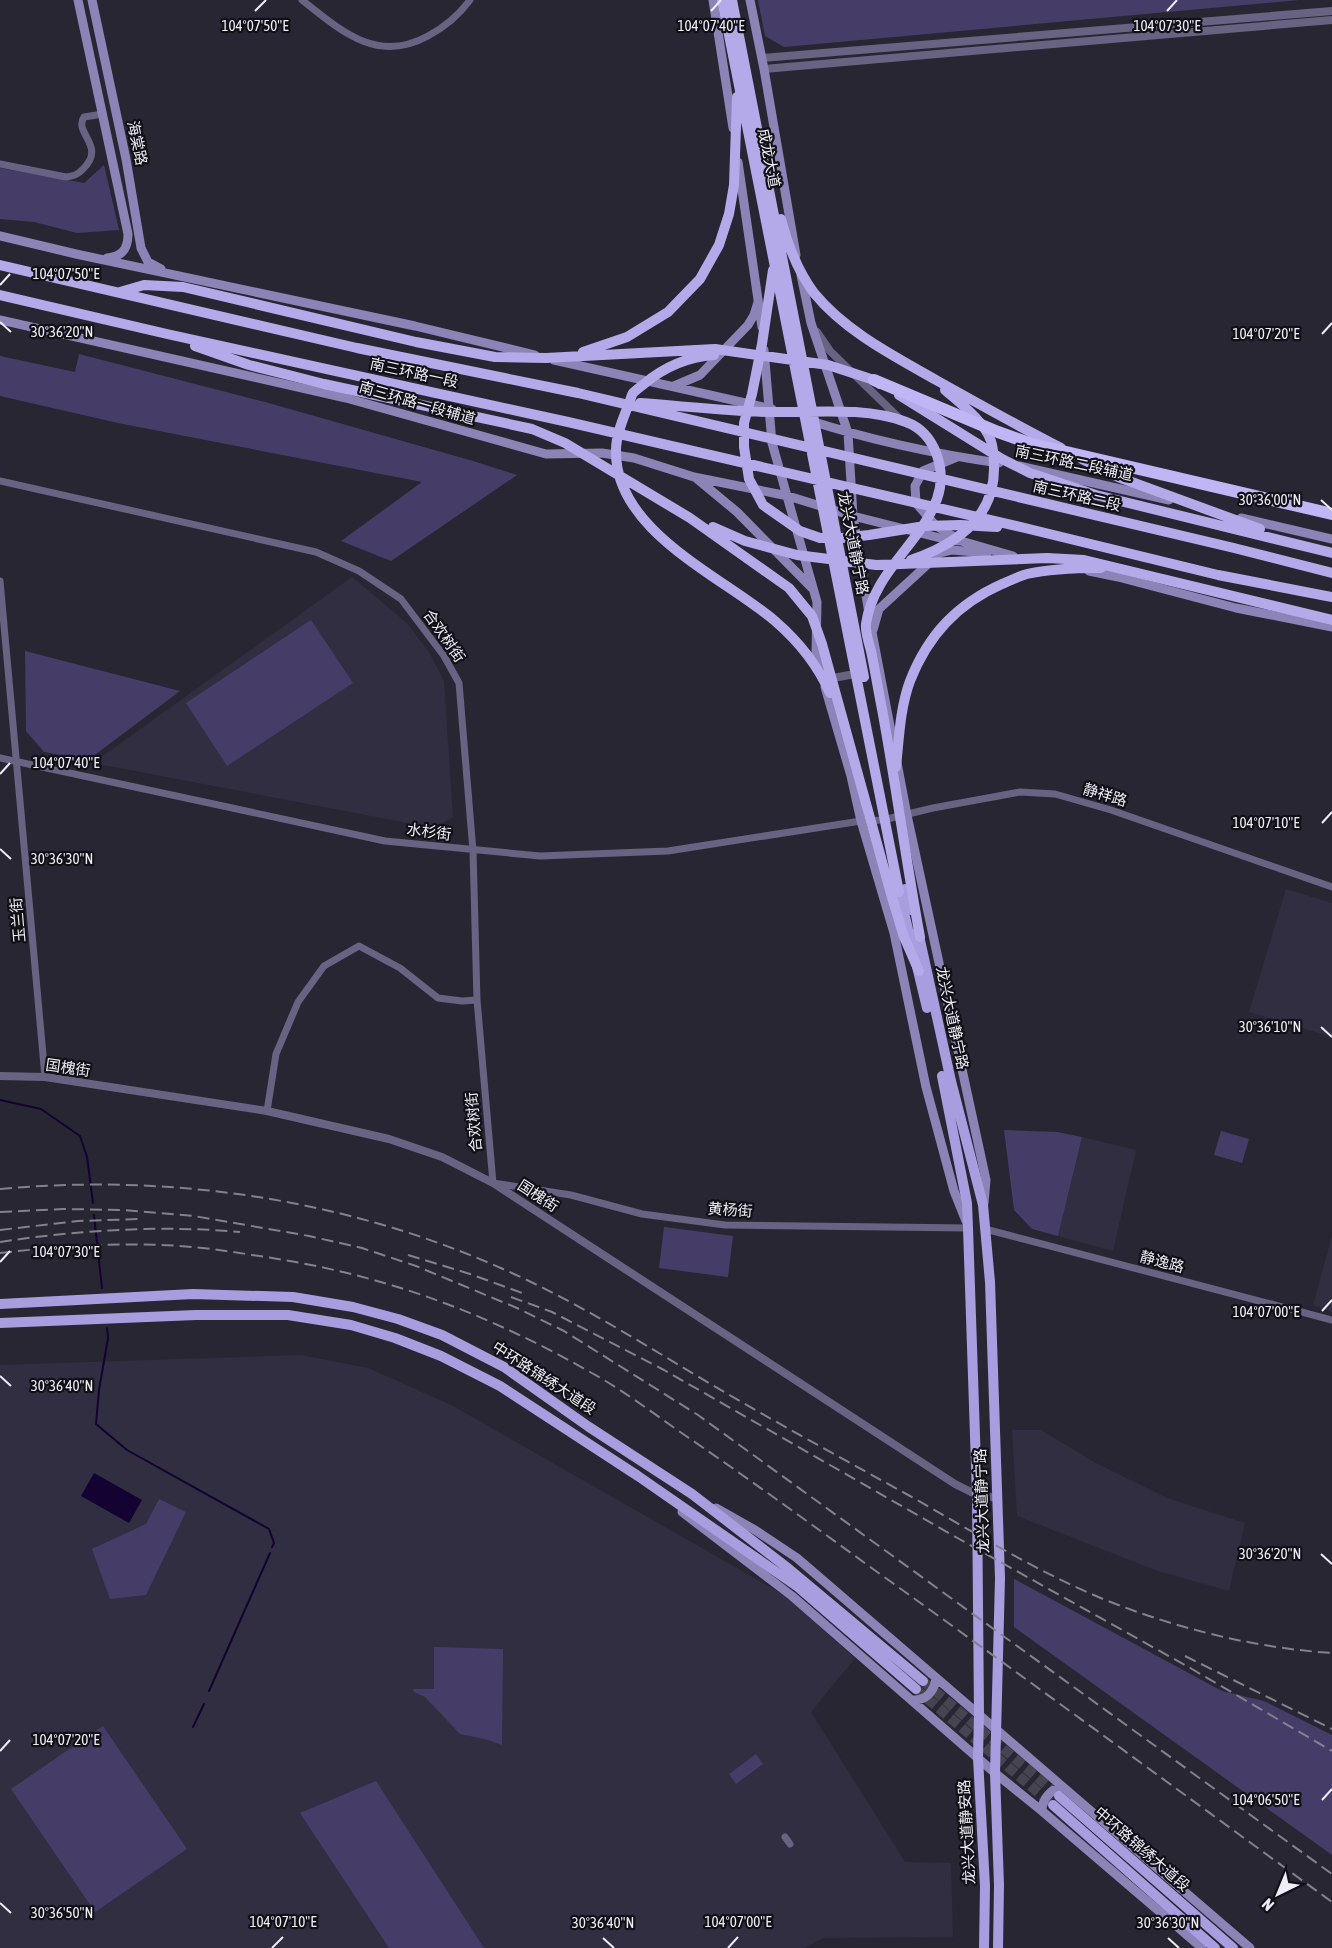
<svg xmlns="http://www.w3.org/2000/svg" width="1332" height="1948" viewBox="0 0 1332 1948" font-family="'Asap Condensed','Noto Sans SC',sans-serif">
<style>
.built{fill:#312e41}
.green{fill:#453d68}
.water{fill:#130232}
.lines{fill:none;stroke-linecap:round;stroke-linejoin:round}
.stream{stroke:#130232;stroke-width:2}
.primary-tunnel{stroke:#464450;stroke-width:10;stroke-dasharray:10 5;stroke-linecap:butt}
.minor{stroke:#686382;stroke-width:7}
.tertiary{stroke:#686382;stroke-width:8}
.secondary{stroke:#8c83b6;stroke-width:9}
.primary{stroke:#a89dde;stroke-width:10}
.trunk{stroke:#b4aaea;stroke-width:10}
.motorway{stroke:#c0b6f5;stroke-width:12}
.rail{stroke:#82818c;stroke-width:2;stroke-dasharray:12 6;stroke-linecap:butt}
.ticks{fill:none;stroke:#eeedf6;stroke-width:2}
.labels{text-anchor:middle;stroke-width:4.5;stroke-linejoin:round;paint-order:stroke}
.street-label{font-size:15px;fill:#eeedf6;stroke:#111016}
.ticks-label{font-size:15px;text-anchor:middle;fill:#eeedf6;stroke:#111016;stroke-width:4.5;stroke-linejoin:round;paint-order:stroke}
</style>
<rect width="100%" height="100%" fill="#282633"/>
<path class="built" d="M352 577 408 624 430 654 444 681 453 817 434 828 93 763Z
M1286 889 1332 903V1037L1249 1012Z
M1082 1137 1136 1150 1113 1251 1058 1236Z
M1332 1236V1312L1313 1305Z
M301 1355 368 1368 453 1406 784 1595 855 1658 811 1712 905 1862 951 1863 953 1937 823 1938 805 1948H0V1365Z
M1012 1430H1041L1094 1462 1167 1498 1245 1523 1229 1591 1158 1571 1017 1516Z"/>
<path class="green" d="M758 0H1300L784 47 765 36Z
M104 165 119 230 77 233 34 222 0 219V168L84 183Z
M79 354 265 402 473 461 517 475 391 561 341 541 422 482 118 423 0 396V356L75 372Z
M311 620 353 683 227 766 186 703Z
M25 651 180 691 88 760 44 752 26 731Z
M1004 1130 1057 1132 1082 1137 1058 1236 1032 1229 1014 1210Z
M1221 1131 1249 1139 1242 1163 1214 1155Z
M664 1227 733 1236 728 1277 659 1268Z
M159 1499 186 1512 146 1595 110 1599 92 1549 146 1524Z
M1014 1579 1222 1691 1264 1701 1332 1735V1855L1014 1627Z
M434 1647 503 1649 502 1745 485 1739 460 1734 425 1697 414 1692 413 1689H434Z
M103 1726 187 1849 95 1912 11 1789Z
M756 1754 763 1764 736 1784 729 1774Z
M376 1781 484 1948H389L300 1813Z"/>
<path class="water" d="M94 1473 142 1500 129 1523 81 1496Z"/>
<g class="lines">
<path class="stream" d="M0 1100 41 1109 80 1136 87 1157 93 1203
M94 1215 102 1288
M107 1328 108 1338 99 1390 96 1424 127 1450 269 1529 274 1543 272 1547
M209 1691 270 1553
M193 1727 204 1704"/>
<path class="primary-tunnel" d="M923 1681 1059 1796
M916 1689 1053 1805"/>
<path class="minor" d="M302 0C341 31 377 64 428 36 445 27 459 15 470 0
M0 164 66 177C73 176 78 175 83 169 107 146 73 133 84 117L103 114
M0 481 316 552 359 571 401 599 444 656 459 683 473 851 477 1000 493 1183 571 1195 642 1214 725 1225 968 1228
M0 581 45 1077
M0 758 385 841 540 856 668 851 861 821 883 820 933 808 1020 792 1055 794 1111 810 1332 887
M267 1111 276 1054 298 1002 324 966 359 946 400 968 438 998 462 1001 477 1000
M985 1229 1332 1320
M785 1837 790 1844"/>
<path class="tertiary" d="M762 58 1332 11
M764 69 1332 20
M817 332 830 351 901 420
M827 679 861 673
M0 1076 45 1077 267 1111 389 1139 442 1157 493 1183 955 1484 977 1495 998 1498"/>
<path class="secondary" d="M78 0 128 234C128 249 122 257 107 258
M92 0 126 159 141 248 148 262 161 269
M713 0 733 128
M750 0 764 69 796 255
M738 162 762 327
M0 236 76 254 415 326 535 355
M801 275 811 323 848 433 853 516 872 632 907 815 986 1180 984 1203
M0 320 346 398 546 454 602 453 634 458 694 477 788 496 853 516 948 540 961 541 1013 556
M764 350 772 443 817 602 816 653 821 673
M554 360 772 409
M674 386 700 375 748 325 754 315 758 302
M808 420C870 440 935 454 999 463
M957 457 923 471 915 486 916 503 936 526 958 539
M1019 466 1169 500
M696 478 737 512 812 588
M1241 518 1332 539
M1089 571 1118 577 1236 608 1332 627
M873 630 879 609 940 553 952 550 987 553
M825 687 851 776 861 821 894 933 926 1087 954 1191 966 1221
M716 1508 755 1530 797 1558 1250 1948
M682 1512 792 1596 995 1773 1042 1811 1202 1948
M912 1700C926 1701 934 1692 936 1678
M1042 1811C1042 1799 1051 1789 1062 1787"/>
<path class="primary" d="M905 889 911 910
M899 892 927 1008
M918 931 951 1081 983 1205 990 1282 1000 1578 995 1773 999 1885 998 1948
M942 1076 967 1203 968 1228 977 1495 979 1715 978 1758 985 1886 984 1948
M0 1304 193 1294 293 1297 353 1307 398 1319 442 1335 504 1367 589 1427 692 1494 789 1569 923 1681
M0 1323 196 1315H288L351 1325 395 1338 441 1356 500 1386 638 1476 798 1587 916 1689
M1059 1796 1233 1948
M1053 1805 1215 1948"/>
<path class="trunk" d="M722 0 899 892
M732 0 864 677
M781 219C788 246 797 270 814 293 846 332 894 356 936 380 977 403 1018 426 1061 448
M0 265 357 348 578 393 1234 548 1332 573
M773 270 762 344 752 394 744 423V447L749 479 763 505 800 531 820 538H842L869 535 925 526 960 525 997 527
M120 292 144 285 183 287 416 342 495 357 546 358 715 349 828 365 874 380 880 384
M0 295 167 334 568 422 1029 529 1218 575 1332 597
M195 346 249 365 324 384 532 429 565 443 690 518 789 588 812 616 822 644 891 894 904 937 919 971
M583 352 627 337 668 312 700 279 719 245 729 214 734 185 737 97
M714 355C687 357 664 367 644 384 640 387 636 390 633 393 631 396 630 402 628 406 623 419 616 435 616 450 614 531 722 576 775 621 797 640 818 666 830 693
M899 395 1002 459 1030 473 1096 495 1332 553
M640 403C682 406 724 411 767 412 811 413 864 406 906 422 936 433 947 471 937 499 920 544 873 573 866 624 865 632 869 643 871 651 875 670 878 689 882 709 896 785 906 861 920 937
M1082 459 1118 477 1260 529
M713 527 745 541 797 555 876 565 1047 558 1084 560 1332 620
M911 560C955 545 994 519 994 469 994 460 994 450 991 441 984 421 961 404 945 390
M896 767C899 739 900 708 910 681 928 635 957 604 1002 584 1010 581 1019 576 1027 574 1049 569 1079 568 1101 568"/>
<path class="motorway" d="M874 380 998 432 1032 444 1332 514"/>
<path class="rail" d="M0 1189C175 1173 354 1200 514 1274 582 1305 645 1345 709 1383 775 1422 843 1459 910 1496 975 1533 1039 1573 1108 1601 1179 1629 1255 1648 1332 1653
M0 1212 63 1209 124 1210 194 1216 309 1236 362 1248 416 1266 517 1308 564 1331 698 1415 1332 1874
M0 1230 78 1221 141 1219
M0 1242C78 1230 162 1225 240 1232
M0 1253C53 1247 107 1243 161 1245 191 1246 222 1250 252 1255 376 1272 481 1310 590 1372 623 1390 654 1414 686 1436 749 1479 811 1524 873 1569 1027 1679 1179 1791 1332 1902
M408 1255 470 1274 525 1294
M511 1297 552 1312 664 1370 961 1540 1192 1669 1332 1751
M1185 1656 1332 1729"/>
</g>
<path class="ticks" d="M255 11 266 0M711 11 721 0M1167 11 1177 0M0 285 10 274M0 322 11 332M1322 334 1332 323M1321 500 1332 510M0 774 10 763M1322 823 1332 812M0 849 11 859M1321 1027 1332 1037M0 1262 10 1251M1322 1311 1332 1300M0 1376 11 1386M1321 1554 1332 1564M0 1751 10 1740M1322 1800 1332 1789M0 1903 11 1913M603 1938 614 1948M1168 1938 1179 1948M272 1948 283 1937M728 1948 738 1937"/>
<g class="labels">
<g class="street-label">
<text transform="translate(137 143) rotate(78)" y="5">海棠路</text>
<text transform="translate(769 158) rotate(79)" y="5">成龙大道</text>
<text transform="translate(414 373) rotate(12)" y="5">南三环路一段</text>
<text transform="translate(417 403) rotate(16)" y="5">南三环路一段辅道</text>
<text transform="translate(1074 463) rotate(12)" y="5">南三环路二段辅道</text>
<text transform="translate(1077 496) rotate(13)" y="5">南三环路二段</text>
<text transform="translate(853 543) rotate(79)" y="5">龙兴大道静宁路</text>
<text transform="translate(444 636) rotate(55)" y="5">合欢树街</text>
<text transform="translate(1105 795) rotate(17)" y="5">静祥路</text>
<text transform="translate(429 832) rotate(7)" y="5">水杉街</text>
<text transform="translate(18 920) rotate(-95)" y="5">玉兰街</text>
<text transform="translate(952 1018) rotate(78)" y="5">龙兴大道静宁路</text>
<text transform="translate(68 1068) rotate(8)" y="5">国槐街</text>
<text transform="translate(474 1122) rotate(-95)" y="5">合欢树街</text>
<text transform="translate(538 1196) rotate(33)" y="5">国槐街</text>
<text transform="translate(730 1210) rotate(4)" y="5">黄杨街</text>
<text transform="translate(1162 1262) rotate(15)" y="5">静逸路</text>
<text transform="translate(544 1378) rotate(33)" y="5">中环路锦绣大道段</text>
<text transform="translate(982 1501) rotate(-92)" y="5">龙兴大道静宁路</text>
<text transform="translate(967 1832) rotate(-93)" y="5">龙兴大道静安路</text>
<text transform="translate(1142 1849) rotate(41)" y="5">中环路锦绣大道段</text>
</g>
</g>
<g class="ticks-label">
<text x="255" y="31">104°07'50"E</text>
<text x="711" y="31">104°07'40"E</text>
<text x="1167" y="31">104°07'30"E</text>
<text x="66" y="279">104°07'50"E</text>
<text x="62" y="337">30°36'20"N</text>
<text x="1266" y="339">104°07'20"E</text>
<text x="1270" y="505">30°36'00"N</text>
<text x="66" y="768">104°07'40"E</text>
<text x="1266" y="828">104°07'10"E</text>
<text x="62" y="864">30°36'30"N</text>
<text x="1270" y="1032">30°36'10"N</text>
<text x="66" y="1257">104°07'30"E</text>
<text x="1266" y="1317">104°07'00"E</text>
<text x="62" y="1391">30°36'40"N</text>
<text x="1270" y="1559">30°36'20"N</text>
<text x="66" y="1745">104°07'20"E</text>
<text x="1266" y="1805">104°06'50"E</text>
<text x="62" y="1918">30°36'50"N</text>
<text x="283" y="1927">104°07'10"E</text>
<text x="738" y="1927">104°07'00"E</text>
<text x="603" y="1928">30°36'40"N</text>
<text x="1168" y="1928">30°36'30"N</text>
</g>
<g transform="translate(1278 1894) rotate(223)" stroke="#111016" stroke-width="4.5" paint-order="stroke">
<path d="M0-4.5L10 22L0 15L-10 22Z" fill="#eeedf6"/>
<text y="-9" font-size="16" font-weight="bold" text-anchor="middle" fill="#eeedf6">N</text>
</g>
</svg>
